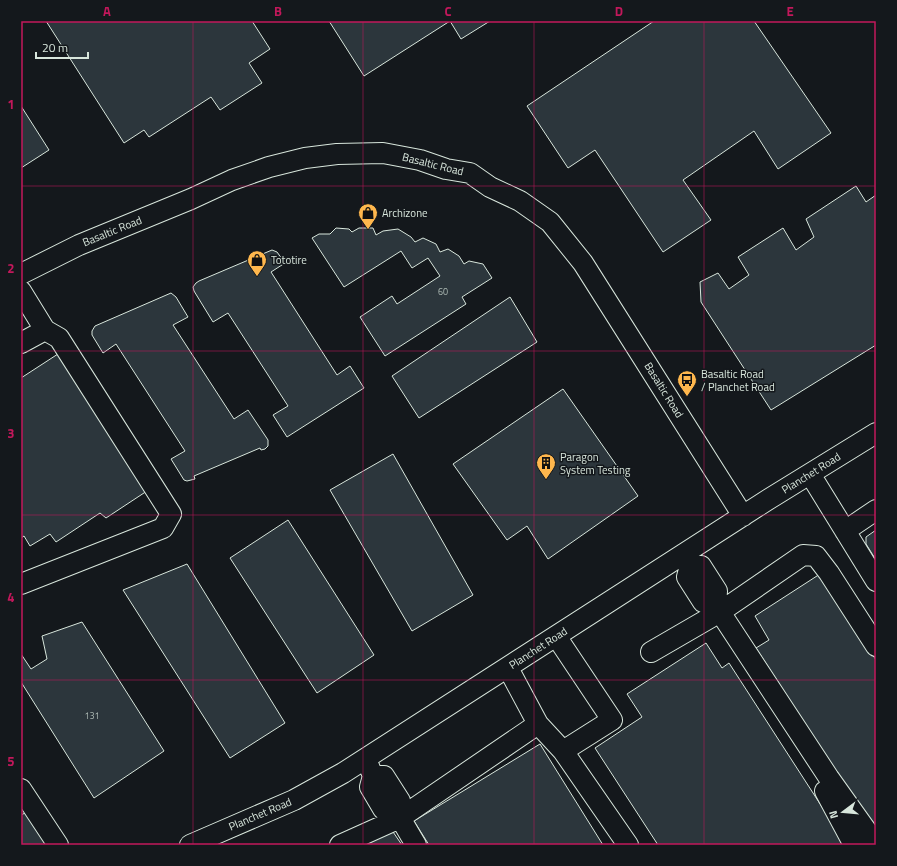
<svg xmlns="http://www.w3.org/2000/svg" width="897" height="866" viewBox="0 0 897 866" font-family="'Titillium Web',sans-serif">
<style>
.building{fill:#2c363c;stroke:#d8e6dc}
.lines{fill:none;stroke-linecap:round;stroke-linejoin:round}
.minor-casing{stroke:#d8e6dc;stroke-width:22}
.minor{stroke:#14181c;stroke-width:20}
.grid{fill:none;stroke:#c2185b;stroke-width:1;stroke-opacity:0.55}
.labels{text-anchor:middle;stroke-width:3;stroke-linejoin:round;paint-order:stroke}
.number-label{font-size:9px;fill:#adbab4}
.street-label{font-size:11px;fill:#d8e6dc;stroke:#14181c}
.poi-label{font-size:11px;fill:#d8e6dc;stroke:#14181c;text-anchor:start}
.neatline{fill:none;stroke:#c2185b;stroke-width:1.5}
.grid-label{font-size:13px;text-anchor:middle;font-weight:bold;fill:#c2185b}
</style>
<rect width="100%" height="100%" fill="#14181c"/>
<path class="building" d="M46 21H252L270 49 249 63 262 83 220 110 211 97 149 137 144 130 124 143Z
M329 21H490L461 39 450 21 364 76Z
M654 21H754L831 133 778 169 754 131 683 180 711 220 663 252 595 150 568 168 527 106Z
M21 106 49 150 21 168Z
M856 186 866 202 876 195V345L771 410 701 302 700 282 718 273 729 289 749 275 738 257 783 228 796 250 814 237 806 219Z
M336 228 349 229 352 232 359 228H373L376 235 383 231 398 229 411 237 415 242 423 238 436 244 440 252 448 249 459 256 464 264 469 261 483 264 492 278 462 297 466 304 385 356 360 317 392 296 397 304 440 276 428 258 412 268 401 251 344 287 312 238 319 234H330Z
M272 250 277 252 285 263 271 272 337 375 350 366 364 388 287 437 273 415 288 406 228 313 213 322 194 291 193 287 196 283 199 281Z
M171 293 176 297 188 317 173 325 234 419 248 410 268 440V446L265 449 261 450 260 448 194 476 195 479 187 481 184 480 171 459 185 451 116 344 103 353 92 335V331L95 326Z
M510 297 537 342 419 418 392 376Z
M61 352 150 489 106 518 100 513 56 542 50 534 30 546 24 536 21 538V378Z
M563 389 638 496 548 559 527 526 507 540 453 464Z
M393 454 473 595 412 631 330 490Z
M288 520 374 655 317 693 230 558Z
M876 530V560L866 544V537Z
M187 564 285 723 230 758 123 590Z
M820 574 876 660V834L756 648 769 640 755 616Z
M82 622 164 751 94 798 21 682V654L31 669 47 659 42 636Z
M706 643 722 668 729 663 846 844 844 845H658L595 748 642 717 627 694Z
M540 744 603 845H429L414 821Z
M31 810 52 845H21V815Z
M391 829 402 845H357Z"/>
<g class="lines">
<g class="minor-casing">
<path id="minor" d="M21 274 79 245 191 199 232 180 269 167 305 158 337 154 383 153 420 160 446 169 470 173 490 187 520 201 550 222 583 263 743 516
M21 291 45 330 59 338 171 514 163 528 21 584
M21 343 45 330
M810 474 876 581
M845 531 876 510
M684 554 690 566 687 577 703 602 716 607 720 612 829 778 876 844
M690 566H701L717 591 716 607
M556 636 612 720 563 751
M651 652 720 612 803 555 816 556 829 573 876 646
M508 668 538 724 563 751 628 845
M366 759 373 776 370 787 383 809 396 811
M373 776H384L400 801 396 811
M21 789 58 845
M825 791 854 845
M396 811 416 845
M190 845 294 800 343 773 769 499 876 433
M340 845 400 818 538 724"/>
</g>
<use href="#minor" class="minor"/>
</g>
<path class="grid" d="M193 21V845M363 21V845M534 21V845M704 21V845M21 186H876M21 351H876M21 515H876M21 680H876"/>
<defs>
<g id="shop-pin" transform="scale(1)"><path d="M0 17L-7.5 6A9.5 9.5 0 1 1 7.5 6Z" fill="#ffb74d" stroke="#14181c"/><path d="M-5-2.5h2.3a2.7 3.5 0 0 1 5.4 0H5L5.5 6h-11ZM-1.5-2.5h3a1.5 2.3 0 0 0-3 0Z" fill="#111"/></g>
<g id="bus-pin" transform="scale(1)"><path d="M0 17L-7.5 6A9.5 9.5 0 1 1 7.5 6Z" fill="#ffb74d" stroke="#14181c"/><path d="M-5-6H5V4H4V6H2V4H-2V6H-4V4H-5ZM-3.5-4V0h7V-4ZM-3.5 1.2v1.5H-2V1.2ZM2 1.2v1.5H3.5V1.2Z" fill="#111"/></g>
<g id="building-pin" transform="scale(1)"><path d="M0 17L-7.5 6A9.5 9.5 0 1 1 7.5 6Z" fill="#ffb74d" stroke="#14181c"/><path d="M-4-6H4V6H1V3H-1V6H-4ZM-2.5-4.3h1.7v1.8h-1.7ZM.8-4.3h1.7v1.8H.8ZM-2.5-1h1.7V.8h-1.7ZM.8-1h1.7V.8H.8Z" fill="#111"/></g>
</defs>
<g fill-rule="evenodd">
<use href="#shop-pin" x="368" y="213"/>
<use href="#shop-pin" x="257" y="260"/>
<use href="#bus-pin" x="687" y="380"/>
<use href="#building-pin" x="546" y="463"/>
</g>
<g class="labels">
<g class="number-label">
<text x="443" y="295">60</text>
<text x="92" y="719">131</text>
</g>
<g class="street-label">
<text transform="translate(433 164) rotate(14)" y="4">Basaltic Road</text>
<text transform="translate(112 231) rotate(-22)" y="4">Basaltic Road</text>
<text transform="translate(664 390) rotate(58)" y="4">Basaltic Road</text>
<text transform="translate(811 473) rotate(-32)" y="4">Planchet Road</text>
<text transform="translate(538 648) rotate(-33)" y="4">Planchet Road</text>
<text transform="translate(260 814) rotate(-23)" y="4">Planchet Road</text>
</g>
<g class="poi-label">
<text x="382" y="217">Archizone</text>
<text x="271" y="264">Tototire</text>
<text x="701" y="378">Basaltic Road<tspan x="701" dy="13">/ Planchet Road</tspan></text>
<text x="560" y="461">Paragon<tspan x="560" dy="13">System Testing</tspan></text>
</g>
</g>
<rect width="897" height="866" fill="none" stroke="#14181c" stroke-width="44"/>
<g transform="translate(843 812) rotate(254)" stroke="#14181c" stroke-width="3" paint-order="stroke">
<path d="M0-3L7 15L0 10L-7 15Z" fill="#d8e6dc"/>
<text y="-6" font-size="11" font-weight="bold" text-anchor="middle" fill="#d8e6dc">N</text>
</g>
<path d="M36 52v6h52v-6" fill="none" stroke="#d8e6dc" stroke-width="2"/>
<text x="42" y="52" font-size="12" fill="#d8e6dc" stroke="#14181c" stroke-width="3" paint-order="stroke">20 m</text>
<rect x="22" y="22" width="853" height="822" class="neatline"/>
<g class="grid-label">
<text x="107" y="16">A</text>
<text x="278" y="16">B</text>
<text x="448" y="16">C</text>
<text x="619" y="16">D</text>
<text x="790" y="16">E</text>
<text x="11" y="109">1</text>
<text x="11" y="273">2</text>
<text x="11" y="438">3</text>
<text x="11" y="602">4</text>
<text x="11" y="766">5</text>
</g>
</svg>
